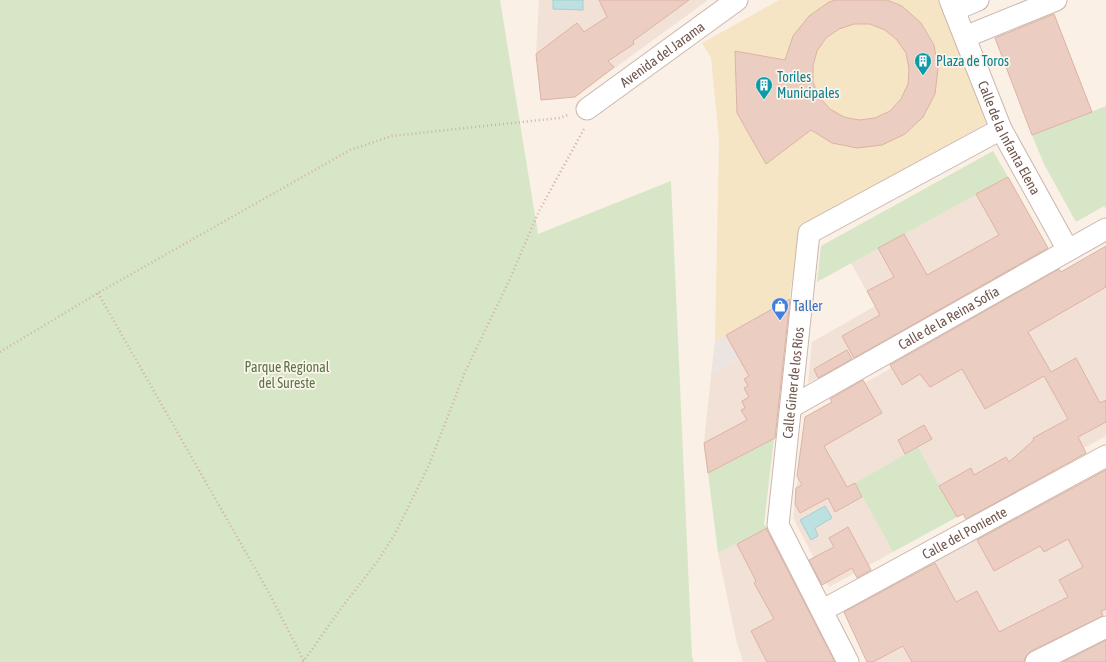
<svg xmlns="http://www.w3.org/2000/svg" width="1106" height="662" viewBox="0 0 1106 662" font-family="'Asap Condensed',sans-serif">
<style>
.residential{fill:#f1e1d6}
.industrial{fill:#ebe4e0}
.green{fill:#d7e6c6}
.sand{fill:#f6e5c5}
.water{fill:#bde0e1;stroke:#a4d0d2}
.building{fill:#eccdc1;stroke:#ddb3a3;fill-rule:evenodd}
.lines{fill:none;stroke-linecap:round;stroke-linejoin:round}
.minor-casing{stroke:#cbb7ae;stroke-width:23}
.path{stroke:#d1b1a4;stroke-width:2.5;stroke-dasharray:1 3;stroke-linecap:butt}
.minor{stroke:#fff;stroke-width:21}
.labels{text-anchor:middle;stroke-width:3.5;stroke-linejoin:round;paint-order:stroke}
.street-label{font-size:14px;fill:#71564e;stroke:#fdf5ec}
.culture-label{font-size:14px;fill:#0d838f;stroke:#fdf5ec;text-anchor:start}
.shop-label{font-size:14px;fill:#366cbe;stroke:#fdf5ec;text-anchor:start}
.park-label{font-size:14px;fill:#5a7547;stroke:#fdf5ec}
</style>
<rect width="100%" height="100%" fill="#faf0e6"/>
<path class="residential" d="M539 0H708L575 97 541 100 536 54Z
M1008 177 1048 249 808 383 812 342 875 306 851 263Z
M1106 246V436L957 517 918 447 855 483 893 552 829 587 793 518 805 417Z
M786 333 774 438 708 473 704 443 711 375Z
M1106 468V613L1011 662H867L844 611Z
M767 528 803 597 836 662H743L736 639 718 553Z"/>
<path class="industrial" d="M789 299 786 333 711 375 715 341Z"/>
<path class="green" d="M0 0H500L538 234 671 181 692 657 694 662H0Z
M1106 106V209L1104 206 1076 222 1044 164 1032 135Z
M993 151 1008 177 817 282 821 246Z
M774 438 764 524 767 528 718 553 708 473Z
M918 447 957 517 893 552 855 483Z"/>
<path class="sand" d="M779 0H938L987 123 801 228 789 299 715 341 719 139 711 58 702 43Z"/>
<path class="water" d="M553 0H583V10L553 9Z
M825 506 832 518 815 528 818 536 811 540 800 520Z"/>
<path class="building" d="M599 0H689L633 41 634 44 608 61 614 67 575 97 541 100 536 54 577 23 584 32 607 17Z
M836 0H887L902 6 921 23 934 45 938 69 935 94 923 117 905 134 882 145 857 148 832 143 811 130 766 164 737 113 735 51 785 60 793 36 809 16 829 2ZM854 24H870L885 30 897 40 906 53 909 69 908 84 901 99 890 111 875 118 859 120 844 117 830 109 819 97 813 82V66L817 51 826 38 839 29Z
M1054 14 1092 112 1032 135 995 38Z
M1008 177 1048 248 854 358 842 336 880 315 867 291 894 277 878 248 904 234 927 275 999 235 976 194Z
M1106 246V287L1028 332 1051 372 1076 358 1100 403 1106 400V422L1078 437 1086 453 966 519 963 514 957 517 939 486 971 468 974 475 1006 457 1009 462 1034 440 1033 438 1068 419 1044 376 985 409 962 369 930 387 920 374 902 385 890 365 1059 269 1061 272Z
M790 299 775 438 708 473 704 443 747 420 741 410 745 408 742 401 749 397 744 388 748 386 744 379 749 376 726 335Z
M847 350 852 359 818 378 814 369Z
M863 380 882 413 824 446 847 487 855 483 862 497 835 512 828 498 800 513 795 504 796 488 802 485 797 476 805 417 832 402 830 399Z
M924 425 932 439 905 454 898 440Z
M1106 470V609L1101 611 1103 616 1031 651 1026 656 1024 662H912L903 646 873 662H867L844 612 935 563 956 602 977 591 999 632 1068 597 1059 580 1083 567 1068 539 1044 552 1040 546 994 571 977 540Z
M848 527 871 570 857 578 852 568 822 585 809 560 834 547 829 538Z
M767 528V530L835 662H767L751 631 774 619 754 583 756 581 737 544Z
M1106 640V662H1063Z"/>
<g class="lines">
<g class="minor-casing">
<g id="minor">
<path id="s1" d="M950 0 1001 129 1068 250"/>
<path d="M954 10 978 0"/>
<path d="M965 37 1056 0"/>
<path id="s2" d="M587 109 737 0"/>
<path id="s3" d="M791 407 1106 229"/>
<path id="s4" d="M823 610 1106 456"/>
<path id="s5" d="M848 662 778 525 809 233 1001 129"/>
<path d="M1036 662 1106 627"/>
</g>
</g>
<path class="path" d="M98 293 269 593 304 661
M0 352 98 293 350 150 392 136 559 118 568 115
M303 662 342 607 377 562 395 534 429 465 465 372 509 281 539 211 584 129"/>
<use href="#minor" class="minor"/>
</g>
<defs>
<g id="building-pin" transform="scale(0.9)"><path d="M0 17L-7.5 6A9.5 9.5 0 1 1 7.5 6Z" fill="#0f9aa8" stroke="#fdf5ec"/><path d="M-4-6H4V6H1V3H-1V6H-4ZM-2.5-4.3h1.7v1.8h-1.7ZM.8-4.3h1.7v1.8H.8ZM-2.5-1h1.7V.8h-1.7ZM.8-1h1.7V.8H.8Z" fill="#fff"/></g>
<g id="shop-pin" transform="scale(0.9)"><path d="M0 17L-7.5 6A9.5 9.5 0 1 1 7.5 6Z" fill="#3f7fe0" stroke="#fdf5ec"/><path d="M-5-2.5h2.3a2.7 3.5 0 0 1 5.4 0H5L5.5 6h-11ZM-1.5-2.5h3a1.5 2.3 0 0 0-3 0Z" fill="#fff"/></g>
</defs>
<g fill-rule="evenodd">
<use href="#building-pin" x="923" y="61"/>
<use href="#building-pin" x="764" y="85"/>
<use href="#shop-pin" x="780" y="306"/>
</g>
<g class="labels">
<g class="street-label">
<text dy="5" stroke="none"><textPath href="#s2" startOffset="93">Avenida del Jarama</textPath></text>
<text dy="5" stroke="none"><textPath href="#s1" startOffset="150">Calle de la Infanta Elena</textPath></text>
<text dy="5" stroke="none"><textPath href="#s3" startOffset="181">Calle de la Reina Sofía</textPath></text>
<text dy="5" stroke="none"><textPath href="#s5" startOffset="297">Calle Giner de los Ríos</textPath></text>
<text dy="5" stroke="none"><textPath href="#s4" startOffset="161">Calle del Poniente</textPath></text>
</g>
<g class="culture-label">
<text x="936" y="66">Plaza de Toros</text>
<text x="777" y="82">Toriles<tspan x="777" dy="16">Municipales</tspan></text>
</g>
<g class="shop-label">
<text x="793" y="311">Taller</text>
</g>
<g class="park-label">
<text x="287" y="372">Parque Regional<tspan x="287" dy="16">del Sureste</tspan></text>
</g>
</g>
</svg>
